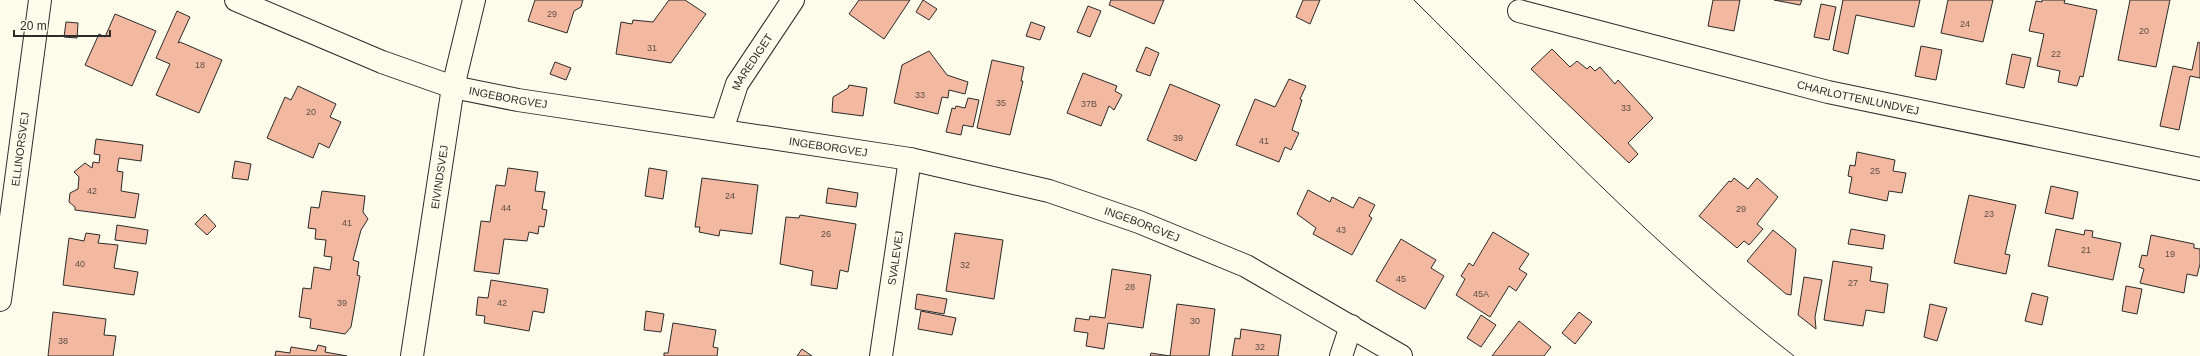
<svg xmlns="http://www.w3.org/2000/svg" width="2200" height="356" viewBox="0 0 2200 356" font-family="Arial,sans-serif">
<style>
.building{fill:#f2b8a0;stroke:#2b2b2b}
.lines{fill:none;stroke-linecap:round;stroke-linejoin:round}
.street-casing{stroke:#2b2b2b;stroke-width:24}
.secondary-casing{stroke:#2b2b2b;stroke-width:24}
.street{stroke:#fdfbea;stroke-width:22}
.secondary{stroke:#fdfbea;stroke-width:22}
.tram{stroke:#2b2b2b;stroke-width:1}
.labels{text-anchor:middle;stroke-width:3;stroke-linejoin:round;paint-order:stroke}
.number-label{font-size:9px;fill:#5d4e48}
.street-label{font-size:11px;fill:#2b2b2b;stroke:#fdfbea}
</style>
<rect width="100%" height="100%" fill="#fdfbea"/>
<path class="building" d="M535 0H583L581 7 574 11 567 33 528 21Z
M669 0H685L706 14 671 63 616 54 621 22 632 24 633 20 653 22Z
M859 0H910L884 39 849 14Z
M923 0 937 9 929 20 916 12Z
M1111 0H1164L1154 24 1109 5Z
M1303 0H1320L1310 24 1296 17Z
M1713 0H1740L1734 31 1708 26Z
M1774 0H1802L1800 5Z
M1843 0H1920L1914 27 1856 15 1848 54 1833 50Z
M1948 0H1993L1983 42 1941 33Z
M2042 0H2065L2064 3 2097 10 2083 77 2080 76 2077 86 2058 82 2060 71 2037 66 2044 34 2029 31 2036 1 2042 2Z
M2130 0H2170L2156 67 2118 60Z
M1821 4 1836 7 1829 40 1814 37Z
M1088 6 1101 11 1090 37 1077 32Z
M177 11 190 17 178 43 180 42 222 60 199 113 156 95 170 64 156 58Z
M115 14 156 31 132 86 85 65 99 34 105 37Z
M66 22 78 23 77 38 64 37Z
M1031 22 1045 27 1040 40 1026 36Z
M2198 42 2200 43V78L2190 76 2179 130 2160 126 2173 66 2192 70Z
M1921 46 1942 50 1936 80 1915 76Z
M1146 47 1159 53 1150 76 1136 71Z
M1552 49 1570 67 1577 61 1587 69 1590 66 1595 71 1600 67 1615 84 1618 80 1653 118 1628 143 1638 154 1629 163 1531 69Z
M929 51 947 75 968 82 965 94 949 90 948 98 942 97 938 114 894 103 902 65Z
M2012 54 2031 58 2024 88 2006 84Z
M992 60 1024 67 1021 81H1023L1010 135 977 128Z
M555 62 571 68 566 80 550 74Z
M1083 73 1117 86 1115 91 1122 95 1114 110 1109 106 1101 126 1067 113Z
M1289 79 1306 86 1300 99 1302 100 1292 130 1299 133 1291 150 1285 147 1279 162 1236 145 1255 99 1275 107Z
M1170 84 1220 105 1196 161 1147 140Z
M849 85 867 88 863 116 832 112 833 97 848 88Z
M298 86 336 104 330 117 341 122 329 148 319 143 313 158 267 138 285 97 291 100Z
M968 98 979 100 973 127 963 125 961 135 946 132 952 108 955 109 956 106 965 108Z
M96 139 143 145 141 161 119 158 117 171 123 172 121 191 139 194 135 218 75 210V207L69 202 70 193 78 189 79 177 74 172 85 163 92 168 93 162 99 163 100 155 94 154Z
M1857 152 1895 160 1893 171 1906 173 1902 193 1889 191 1887 201 1849 193 1852 177 1848 176 1850 165 1855 166Z
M235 161 251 164 248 180 232 178Z
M508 168 538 172 535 191 545 192 542 209 547 210 544 227 539 226 538 234 529 232 527 241 504 239 499 274 474 271 481 221 490 222 496 185 505 186Z
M649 168 667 171 663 199 645 196Z
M702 178 758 185 752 234 720 230 719 236 699 232 700 227H695Z
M1734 178 1748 189 1757 178 1778 197 1757 224 1763 229 1749 245 1744 241 1737 248 1699 216 1729 181 1731 182Z
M2051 186 2078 192 2073 219 2045 213Z
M828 188 858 193 856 207 826 203Z
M1308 190 1330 202 1332 197 1353 208 1359 197 1375 205 1369 216 1372 218 1352 255 1313 234 1316 228 1297 214Z
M322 191 365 196 363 212 368 219 361 230 353 260 359 262 357 275 360 276 351 327 345 334 310 328 311 319 299 317 303 288 311 289 314 267 330 270 332 257 324 256 326 240 315 239 316 229 308 228 311 207 319 208Z
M1969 195 2016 205 2005 254 2010 255 2006 274 1954 263Z
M205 214 216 226 207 235 195 224Z
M800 215 856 224 848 272 840 270 837 289 811 285 813 271 780 264 786 217 799 218Z
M117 225 148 230 146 244 115 240Z
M1851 229 1885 235 1883 249 1848 244Z
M2056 229 2084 235 2085 230 2093 231 2092 237 2121 243 2113 280 2048 266Z
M1773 230 1796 249 1791 295 1786 294 1747 261Z
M1493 232 1529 254 1519 269 1527 274 1516 291 1509 286 1490 317 1456 295 1465 279 1461 276 1469 263 1473 266Z
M86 233 100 235 98 243 118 245 114 268 138 272 134 295 63 285 69 238 84 241Z
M955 233 1003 240 994 299 946 291Z
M2151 235 2194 244V248L2200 249V264L2197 276 2187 274 2184 293 2140 283 2144 269 2139 267 2142 255 2147 256Z
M1401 239 1436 260 1431 268 1444 276 1425 309 1376 281Z
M1833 261 1872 267 1870 281 1888 284 1884 313 1866 310 1863 326 1824 320Z
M1112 269 1151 275 1143 328 1108 323 1104 349 1086 346 1088 333 1074 331 1076 318 1089 320 1090 316 1105 318Z
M1804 277 1822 280 1815 317 1816 329 1798 315Z
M491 280 548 289 544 313 533 311 529 331 484 323 485 316 476 315 478 297 488 298Z
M2126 286 2142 289 2137 314 2122 311Z
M2032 293 2048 297 2042 325 2025 321Z
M917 294 947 299 944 314 915 309Z
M1177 304 1215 309 1209 356H1150L1151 353 1170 356Z
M1930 304 1947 308 1937 341 1924 337Z
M646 311 664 314 661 332 644 330Z
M921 311 956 318 952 335 918 329Z
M53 312 106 319 104 335 116 336 113 356H48Z
M1579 312 1592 322 1575 344 1562 333Z
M1481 315 1496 325 1481 347 1467 338Z
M1519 321 1551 347 1544 356H1492Z
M673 323 716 330 713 347 718 348 717 356H664V353H668Z
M1241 329 1281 335 1278 356H1232L1235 338 1240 339Z
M318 345 326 347 325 352 347 356H275L276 351 290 353 291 347 316 351Z
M802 349 812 356H797Z"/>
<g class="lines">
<g class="street-casing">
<g id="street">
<path id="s1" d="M236 0 382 62 453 87 518 100 910 159 1049 191 1139 222 1246 266 1401 356"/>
<path id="s2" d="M1519 11 1828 92 2200 169"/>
<path id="s3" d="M722 130 737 84 793 0"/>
<path id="s4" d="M0 300 40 0"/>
<path id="s5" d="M881 356 910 159"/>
<path d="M1341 356 1351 326"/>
</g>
</g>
<g class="secondary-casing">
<g id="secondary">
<path id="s6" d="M412 356 453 87 474 0"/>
</g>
</g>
<use href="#street" class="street"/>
<use href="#secondary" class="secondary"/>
<path class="tram" d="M1414 0C1537 122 1657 250 1794 356"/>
</g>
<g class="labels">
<g class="number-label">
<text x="552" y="17">29</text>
<text x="1965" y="27">24</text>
<text x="2144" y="34">20</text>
<text x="652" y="51">31</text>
<text x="2056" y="57">22</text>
<text x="200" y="68">18</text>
<text x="920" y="98">33</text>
<text x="1001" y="106">35</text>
<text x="1089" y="107">37B</text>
<text x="1626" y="111">33</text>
<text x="311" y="115">20</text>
<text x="1178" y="141">39</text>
<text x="1264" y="144">41</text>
<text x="1875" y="174">25</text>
<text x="92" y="194">42</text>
<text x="730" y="199">24</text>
<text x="506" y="211">44</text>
<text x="1741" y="212">29</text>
<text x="1989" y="217">23</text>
<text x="347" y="226">41</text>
<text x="1341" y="233">43</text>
<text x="826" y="237">26</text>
<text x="2086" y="253">21</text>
<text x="2170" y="257">19</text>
<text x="80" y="267">40</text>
<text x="965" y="268">32</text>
<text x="1401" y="282">45</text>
<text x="1853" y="286">27</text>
<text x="1130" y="290">28</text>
<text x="1481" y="297">45A</text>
<text x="342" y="306">39</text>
<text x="502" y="306">42</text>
<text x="1195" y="324">30</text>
<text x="63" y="344">38</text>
<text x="1260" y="350">32</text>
</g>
<g class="street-label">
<text dy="4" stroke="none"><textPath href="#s3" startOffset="75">MAREDIGET</textPath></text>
<text dy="4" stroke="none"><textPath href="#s1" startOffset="290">INGEBORGVEJ</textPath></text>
<text dy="4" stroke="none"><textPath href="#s2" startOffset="350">CHARLOTTENLUNDVEJ</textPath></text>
<text dy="4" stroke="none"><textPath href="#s1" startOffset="614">INGEBORGVEJ</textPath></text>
<text dy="4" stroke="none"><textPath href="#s4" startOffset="152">ELLINORSVEJ</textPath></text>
<text dy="4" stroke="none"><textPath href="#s6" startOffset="181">EIVINDSVEJ</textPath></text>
<text dy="4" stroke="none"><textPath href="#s1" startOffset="938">INGEBORGVEJ</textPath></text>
<text dy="4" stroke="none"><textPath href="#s5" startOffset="99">SVALEVEJ</textPath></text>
</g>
</g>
<path d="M14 30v6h96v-6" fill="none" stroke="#2b2b2b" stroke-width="2"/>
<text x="20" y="30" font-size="12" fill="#2b2b2b" stroke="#fdfbea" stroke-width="3" paint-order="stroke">20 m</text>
</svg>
